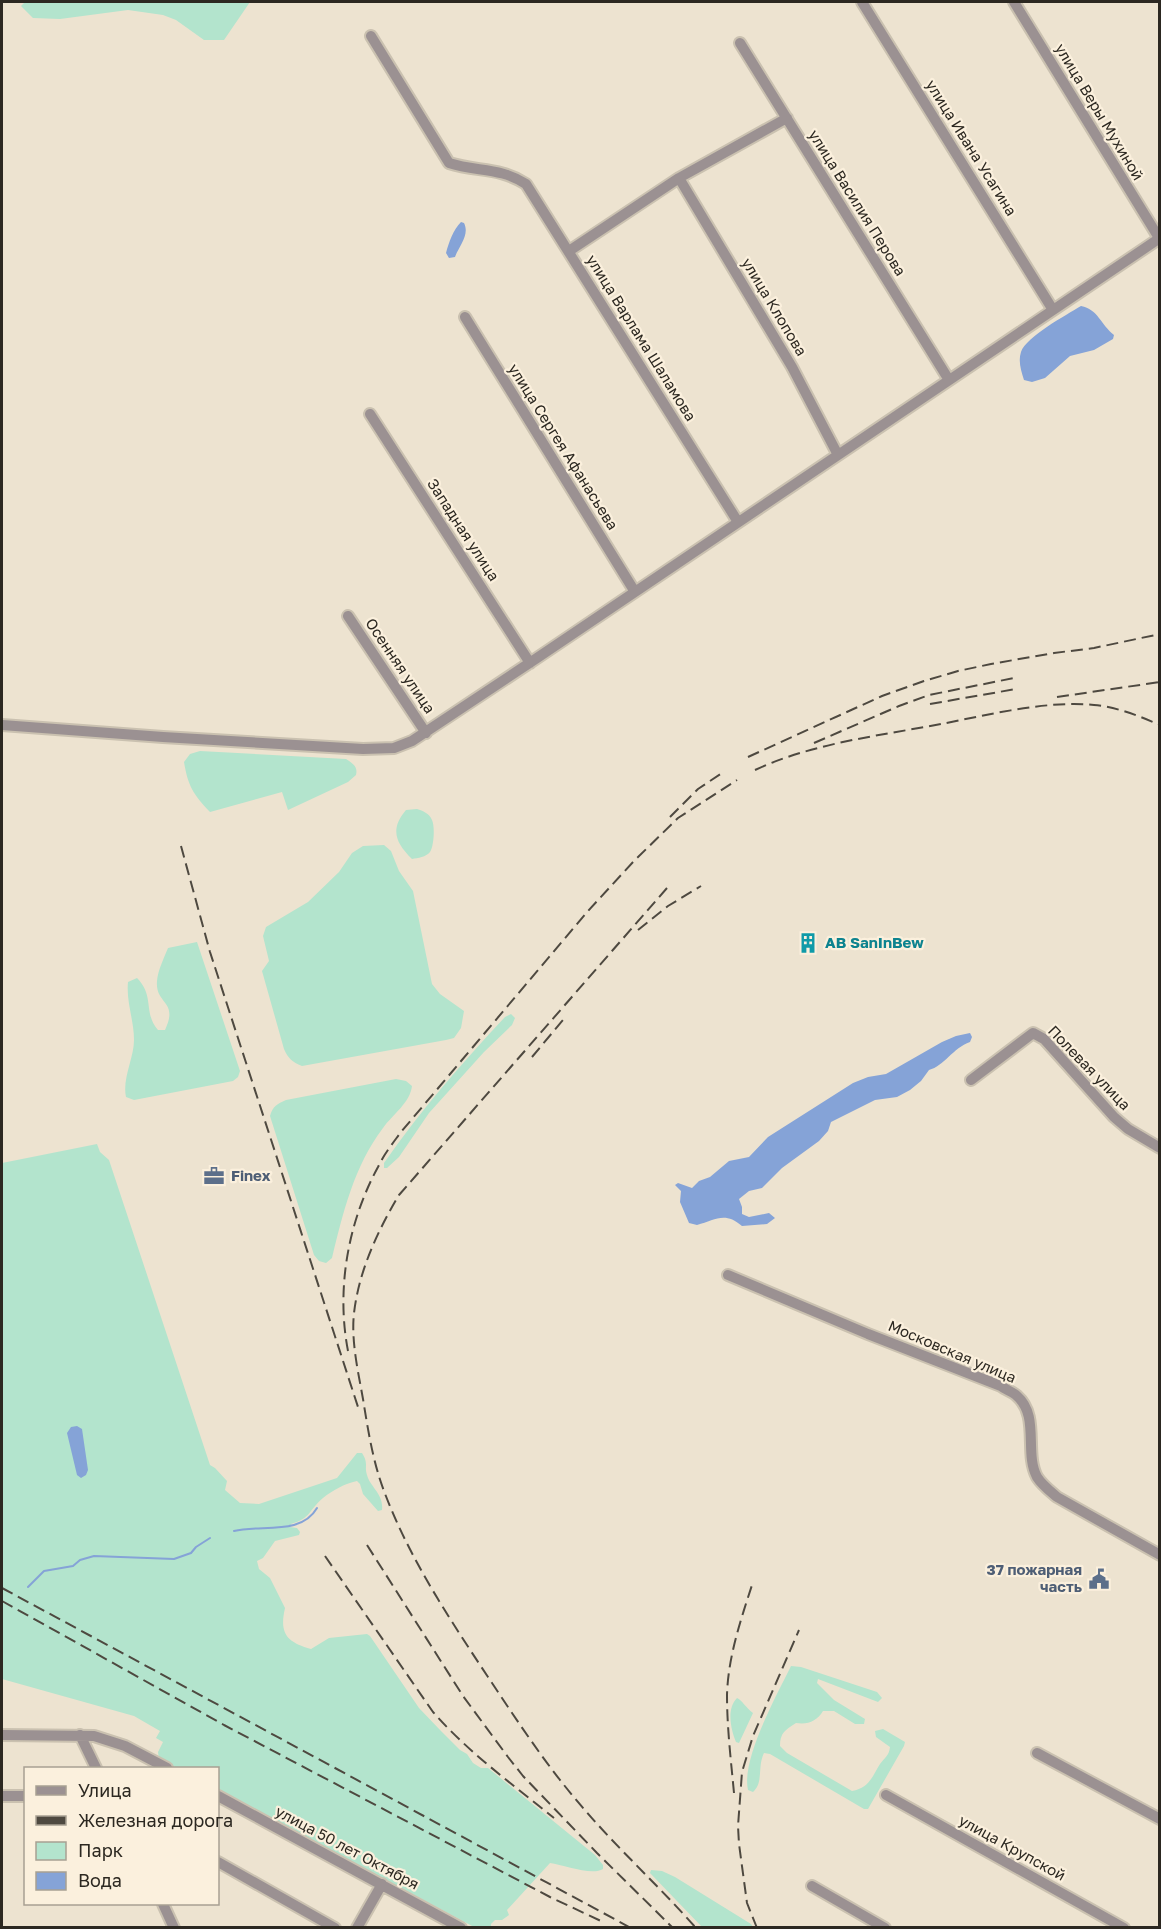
<svg xmlns="http://www.w3.org/2000/svg" width="1161" height="1929" viewBox="0 0 1161 1929" font-family="'Golos Text',sans-serif">
<style>
.green{fill:#b3e4cd}
.water{fill:#85a3d7}
.lines{fill:none;stroke-linecap:round;stroke-linejoin:round}
.stream{stroke:#85a3d7;stroke-width:2}
.minor-casing{stroke:#cac1b0;stroke-width:14}
.minor{stroke:#9b9192;stroke-width:10}
.rail{stroke:#4e4940;stroke-width:2;stroke-dasharray:12 6;stroke-linecap:butt}
.labels{text-anchor:middle;stroke-width:4.5;stroke-linejoin:round;paint-order:stroke}
.street-label{font-size:15px;fill:#2c2821;stroke:#fbf0dd}
.culture-label{font-size:15px;font-weight:bold;fill:#0d838f;stroke:#fbf0dd;text-anchor:start}
.service-label{font-size:15px;font-weight:bold;fill:#4e5e75;stroke:#fbf0dd;text-anchor:start}
</style>
<rect width="100%" height="100%" fill="#ede3d0"/>
<path class="green" d="M25 2H250L224 40H204L176 20 163 15 128 10 60 19 33 18 21 6Z
M200 751 346 759C353 764 358 766 356 775L348 782 288 810 282 792 210 812C193 794 188 786 184 762L190 754Z
M417 809C423 811 429 813 432 820 435 826 434 846 430 852 426 857 418 858 412 859 395 842 390 829 406 810Z
M384 845 391 851 399 871 413 891 432 984 440 994 464 1011 461 1028 454 1038 446 1040 302 1066C292 1062 288 1058 284 1049L262 971 269 961 263 936 266 927 308 902 339 872 352 853 363 846Z
M197 942 240 1071 238 1077 233 1081 134 1100 126 1097C122 1079 134 1058 134 1040 134 1020 126 1002 128 982L137 978C155 996 143 1013 158 1030H165C179 1000 155 1005 157 981 158 970 164 958 168 948Z
M511 1014 515 1018 512 1025 484 1052 429 1113 399 1157 387 1168H384V1163C420 1111 462 1063 505 1017Z
M396 1079 406 1081 412 1086C410 1103 393 1114 383 1128 354 1166 343 1213 332 1258L326 1263 319 1261 314 1255 270 1116C273 1106 277 1104 286 1100Z
M97 1144 100 1152 109 1160 210 1465 215 1468 227 1481 225 1490 240 1503 259 1504 337 1478 357 1453H362C369 1464 364 1466 367 1475 370 1487 384 1494 382 1510L378 1511 363 1494 360 1484 357 1481C344 1484 333 1490 323 1498 308 1511 311 1518 291 1524L290 1527 297 1528 300 1532 299 1535 275 1541 263 1558 257 1561 259 1569 270 1578 285 1608C279 1634 287 1642 311 1649L329 1638 367 1634 370 1636 419 1708 441 1731 460 1750 467 1754 473 1763 481 1768H488L595 1855 603 1865V1869C592 1876 564 1865 550 1863L507 1910 509 1915 502 1920H495L491 1924V1927H474L218 1790V1768H177L159 1759 158 1752 163 1742 156 1738 160 1731 134 1716 2 1679V1163Z
M791 1666 801 1667 877 1692 882 1698 878 1702 818 1679 817 1683 834 1700 865 1719 864 1724H855L834 1711H823C817 1721 808 1725 796 1723 785 1730 780 1733 780 1746L787 1753 852 1791C869 1788 872 1777 880 1764 885 1757 889 1756 890 1747L876 1737 875 1731 883 1729 905 1742 904 1746 868 1809H864L770 1754 764 1753C757 1767 764 1782 753 1792L748 1790C741 1759 777 1695 791 1666Z
M737 1698C742 1700 746 1708 753 1713L739 1743 736 1742C731 1730 726 1709 737 1698Z
M651 1870 662 1871 675 1877 751 1924 753 1927H702L650 1873Z"/>
<path class="water" d="M461 222 464 223C470 235 459 246 455 257L449 258 446 253C449 242 453 230 461 222Z
M1081 306C1098 309 1101 325 1114 335L1113 339 1094 350 1070 356 1045 378 1032 382 1024 380C1021 371 1018 361 1021 352 1026 337 1066 315 1081 306Z
M970 1033 972 1037 970 1042C953 1048 944 1066 929 1070L921 1081 910 1090 897 1097 875 1100 831 1122 828 1131 819 1141 782 1168 762 1188 749 1191 739 1199 742 1207V1214L749 1217 769 1213 775 1218 767 1224 742 1226C725 1211 715 1220 697 1225L689 1223 680 1202 681 1191 675 1185 678 1183 692 1188 699 1181 710 1177 729 1161 749 1157 768 1137 853 1083 868 1077 886 1074 942 1042 956 1036Z
M77 1426 82 1429 88 1470 86 1475 81 1478 77 1475 67 1433 71 1427Z"/>
<g class="lines">
<path class="stream" d="M234 1531C261 1524 301 1536 317 1508
M28 1587 44 1571 73 1566 80 1560 94 1556 174 1559 191 1553 196 1547 210 1538"/>
<g class="minor-casing">
<path id="minor" d="M862 2 1053 310
M1014 2 1159 238
M371 36 449 163C477 172 500 167 526 184L738 522
M740 43 949 380
M679 178 792 367 838 455
M569 251 679 178 787 118
M465 317 635 592
M370 414 530 663
M348 616 426 733
M2 725 163 737 363 749 394 748 412 741 537 658 1160 238
M971 1080 1033 1033 1044 1039 1114 1117 1128 1129 1160 1148
M728 1275 868 1334 1001 1386C1006 1390 1013 1392 1017 1396 1040 1416 1024 1453 1037 1477 1042 1485 1050 1491 1057 1497L1160 1555
M2 1735 94 1736 125 1746 167 1768
M80 1735 96 1768
M1037 1753 1160 1819
M886 1795 1124 1928
M2 1796H26
M218 1796 461 1928
M218 1862 335 1928
M812 1886 885 1928
M163 1904 174 1928
M357 1928 382 1884"/>
</g>
<use href="#minor" class="minor"/>
<path class="rail" d="M1057 697 1160 682
M930 704 1016 689
M814 743 899 706 929 695 1014 678
M748 757 882 696 924 681 958 671 991 664 1054 653 1094 648 1160 634
M755 770C813 743 878 736 941 724 988 715 1047 700 1094 705 1117 707 1139 716 1160 725
M670 817 698 789 725 771
M181 846 210 952 358 1407
M667 888 399 1195C377 1232 359 1271 354 1313 351 1341 358 1371 363 1399 368 1430 373 1462 384 1491 409 1558 449 1618 488 1677 518 1722 548 1768 584 1809 619 1850 660 1887 696 1928
M638 930 668 906 701 886
M532 1057 563 1020
M348 1351C336 1289 348 1222 378 1167 384 1154 393 1143 401 1132L588 911 634 861 678 818 737 780
M367 1545 463 1696 508 1757 523 1776 597 1853 673 1928
M325 1556 433 1712C468 1752 512 1784 554 1818
M2 1588 631 1928
M2 1601 224 1725 550 1897 603 1922
M734 1793C731 1761 727 1728 727 1695 728 1657 741 1619 753 1582
M757 1928 747 1903 739 1844 738 1826 742 1772 753 1736 799 1630"/>
</g>
<defs>
<g id="building-bare" transform="scale(1.62)"><path d="M-4-6H4V6H1V3H-1V6H-4ZM-2.5-4.3h1.7v1.8h-1.7ZM.8-4.3h1.7v1.8H.8ZM-2.5-1h1.7V.8h-1.7ZM.8-1h1.7V.8H.8Z" fill="#0f9aa8" stroke="#fbf0dd" stroke-width="2.5" paint-order="stroke"/></g>
<g id="office-bare" transform="scale(1.62)"><path d="M-6-3h4V-5.5h4V-3h4V5H-6ZM-1-4.5V-3h2v-1.5ZM-6 0V1H6V0Z" fill="#5c6f8a" stroke="#fbf0dd" stroke-width="2.5" paint-order="stroke"/></g>
<g id="civic-bare" transform="scale(1.62)"><path d="M-.6-6.5H3V-4.5H.6V-3L4-1V1h2V6H-6V1h2V-1L-.6-3ZM-1.2 2.5V6h2.4V2.5Z" fill="#5c6f8a" stroke="#fbf0dd" stroke-width="2.5" paint-order="stroke"/></g>
</defs>
<g fill-rule="evenodd">
<use href="#building-bare" x="808" y="943"/>
<use href="#office-bare" x="214" y="1176"/>
<use href="#civic-bare" x="1099" y="1579"/>
</g>
<g class="labels">
<g class="street-label">
<text transform="translate(1099 112) rotate(59)" y="5">улица Веры Мухиной</text>
<text transform="translate(971 148) rotate(58)" y="5">улица Ивана Усагина</text>
<text transform="translate(857 203) rotate(58)" y="5">улица Василия Перова</text>
<text transform="translate(774 307) rotate(59)" y="5">улица Клопова</text>
<text transform="translate(641 338) rotate(58)" y="5">улица Варлама Шаламова</text>
<text transform="translate(563 447) rotate(58)" y="5">улица Сергея Афанасьева</text>
<text transform="translate(463 530) rotate(57)" y="5">Западная улица</text>
<text transform="translate(400 666) rotate(56)" y="5">Осенняя улица</text>
<text transform="translate(1089 1068) rotate(46)" y="5">Полевая улица</text>
<text transform="translate(952 1352) rotate(23)" y="5">Московская улица</text>
<text transform="translate(347 1848) rotate(28)" y="5">улица 50 лет Октября</text>
<text transform="translate(1012 1848) rotate(29)" y="5">улица Крупской</text>
</g>
<g class="culture-label">
<text x="825" y="948">AB SanInBew</text>
</g>
<g class="service-label">
<text x="231" y="1181">Finex</text>
<text x="1082" y="1575" text-anchor="end">37 пожарная<tspan x="1082" dy="17">часть</tspan></text>
</g>
</g>
<rect width="1161" height="1929" fill="none" stroke="#2c2821" stroke-width="6"/>
<rect x="24" y="1767" width="195" height="138" fill="#fbf0dd" stroke="#a8a092" stroke-width="1.5"/>
<rect x="36" y="1786" width="30" height="9" fill="#9b9192" stroke="#a8a092" stroke-width="1.5"/>
<text x="78" y="1797" font-size="18" fill="#2c2821">Улица</text>
<rect x="36" y="1816" width="30" height="9" fill="#4e4940" stroke="#a8a092" stroke-width="1.5"/>
<text x="78" y="1827" font-size="18" fill="#2c2821">Железная дорога</text>
<rect x="36" y="1842" width="30" height="18" fill="#b3e4cd" stroke="#a8a092" stroke-width="1.5"/>
<text x="78" y="1857" font-size="18" fill="#2c2821">Парк</text>
<rect x="36" y="1872" width="30" height="18" fill="#85a3d7" stroke="#a8a092" stroke-width="1.5"/>
<text x="78" y="1887" font-size="18" fill="#2c2821">Вода</text>
</svg>
